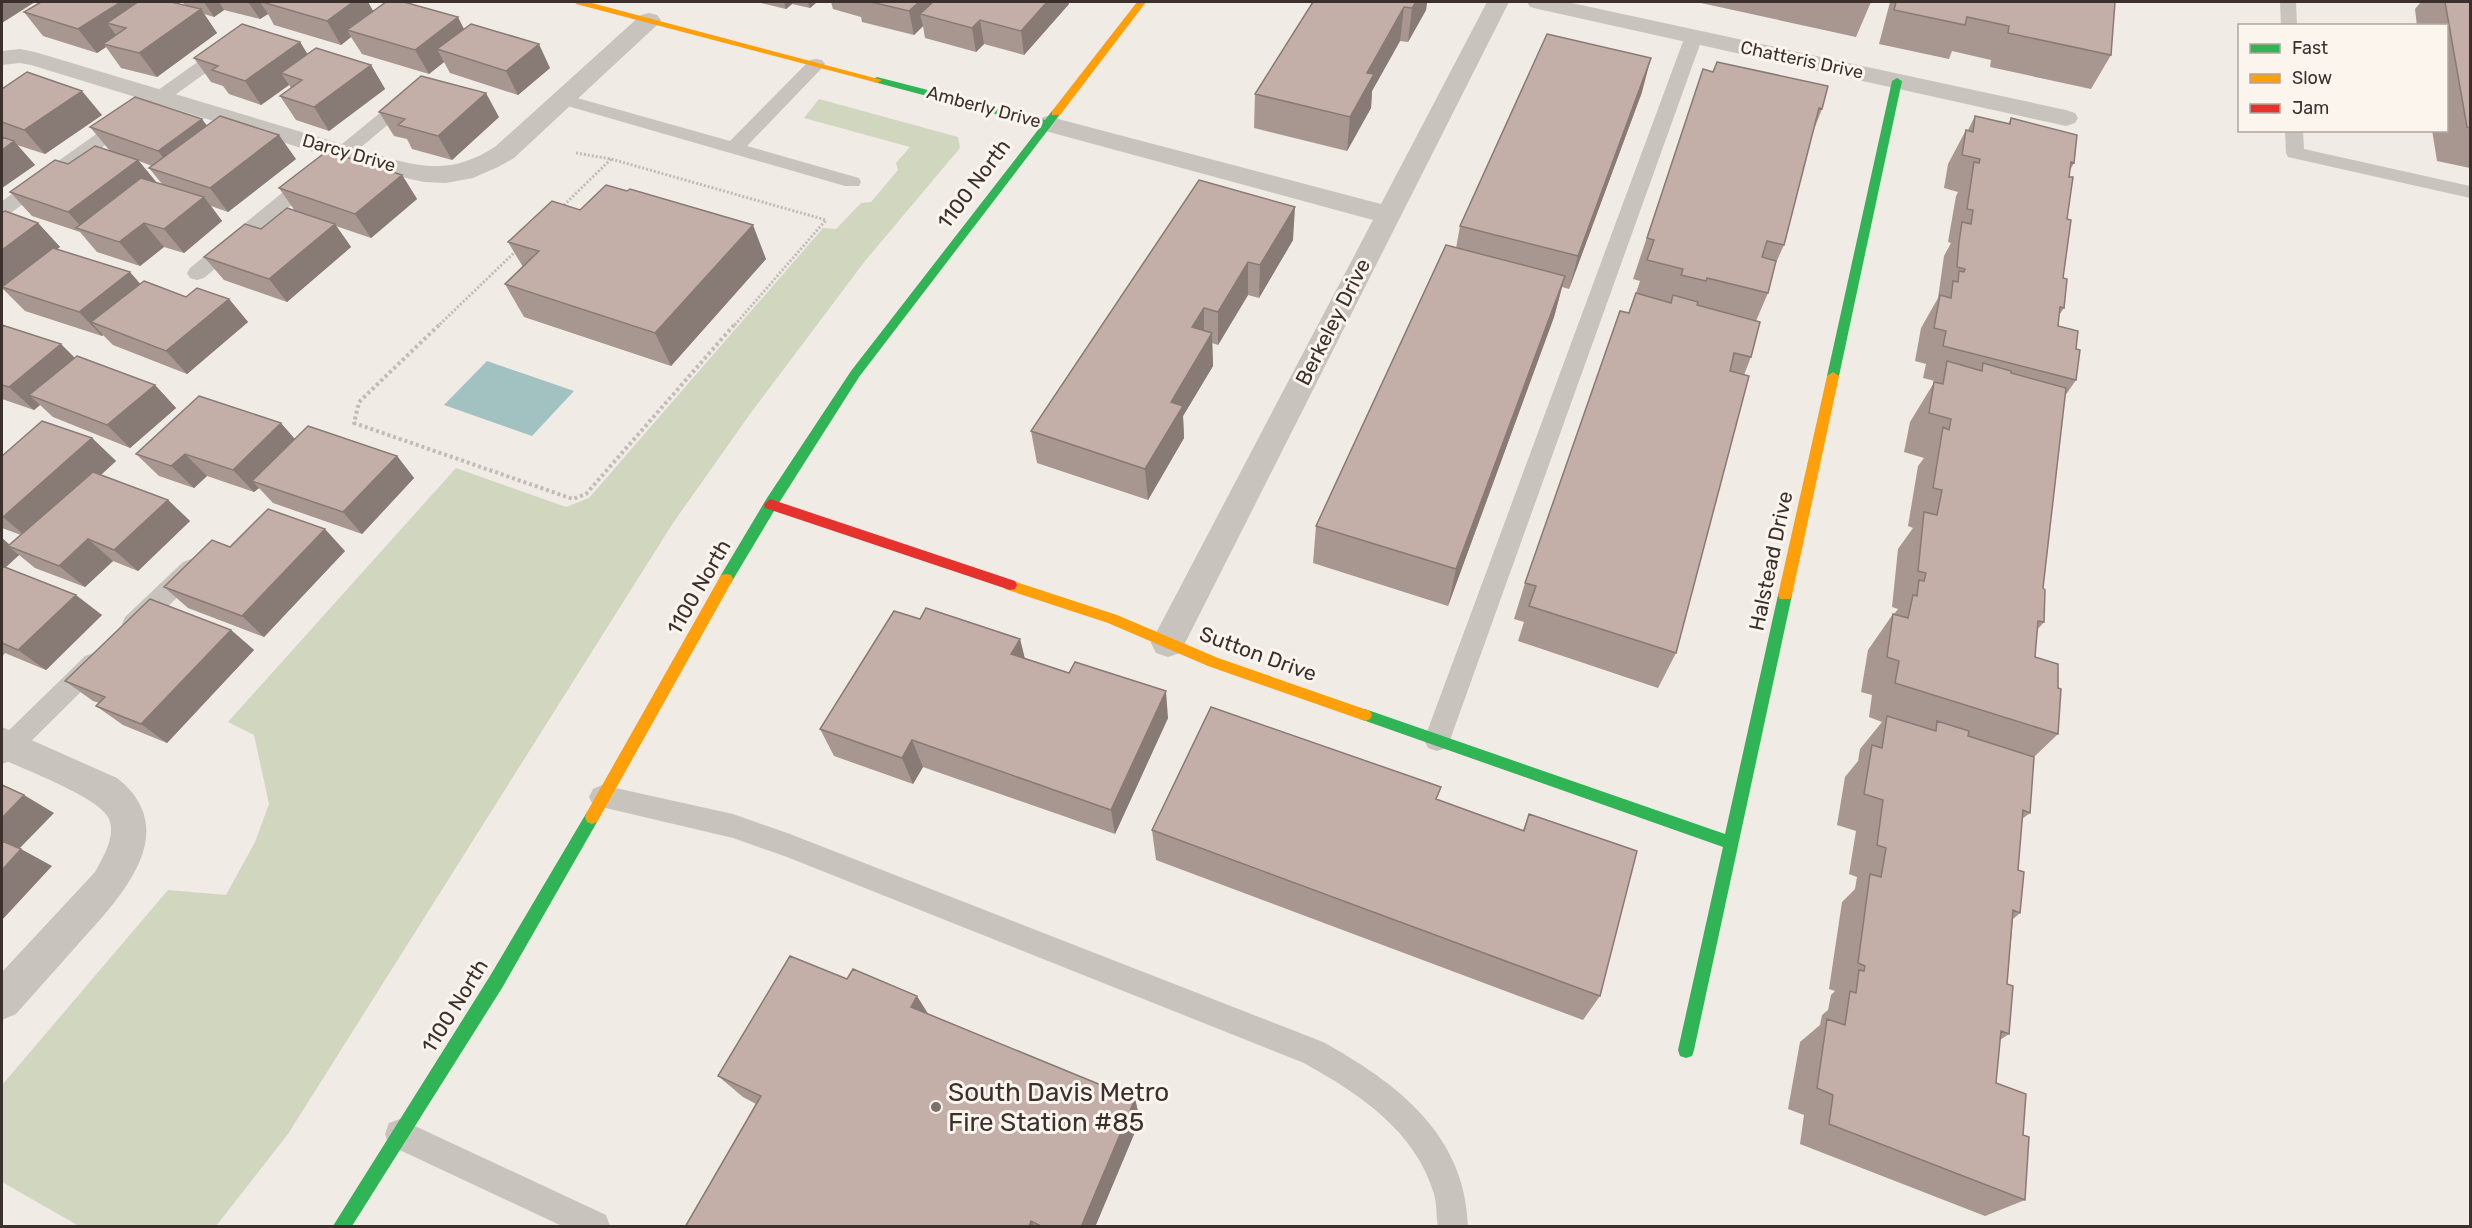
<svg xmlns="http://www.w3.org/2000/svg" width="2472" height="1228" viewBox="0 0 2472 1228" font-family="Rubik,sans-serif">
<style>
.green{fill:#d1d6bf}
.water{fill:#a1c2c1}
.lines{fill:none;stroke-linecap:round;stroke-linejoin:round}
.path-far1{stroke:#c2bbb6;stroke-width:3;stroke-dasharray:2 2;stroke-linecap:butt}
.path{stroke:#c2bbb6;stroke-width:4;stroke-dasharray:3 3;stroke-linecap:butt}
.lane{fill:#c9c3be;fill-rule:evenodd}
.street{fill:#c9c3be;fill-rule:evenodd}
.fast{fill:#30b455;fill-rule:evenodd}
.slow{fill:#ff9f0a;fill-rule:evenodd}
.jam{fill:#e5322d;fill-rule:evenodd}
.wall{fill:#a89690;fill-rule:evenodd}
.shaded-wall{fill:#887a75}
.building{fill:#c3afa7;stroke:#887a75;stroke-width:1.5}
.poi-dot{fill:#7a716c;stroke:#fbf5ee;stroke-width:2}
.labels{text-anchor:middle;stroke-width:6;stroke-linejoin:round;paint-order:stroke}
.far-street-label{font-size:18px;fill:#3b302b;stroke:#fbf5ee}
.street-label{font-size:21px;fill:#3b302b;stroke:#fbf5ee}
.near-poi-label{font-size:26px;fill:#3b302b;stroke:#fbf5ee;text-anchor:start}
</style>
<rect width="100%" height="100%" fill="#f0ebe5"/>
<path class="green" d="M819 99 958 137 960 148 865 261 750 414 673 523 288 1134 216 1226H79L2 1182V1085L168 890 226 895 255 842 269 804 254 735 228 722 456 468 566 507 589 498 823 228 836 229 861 203 871 202 898 170 896 163 910 147 804 118Z"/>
<path class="water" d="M487 361 574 391 532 436 444 405Z"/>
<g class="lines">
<path class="path-far1" d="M576 153 611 159 826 220 733 327
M561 208 611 159
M437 327 517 250"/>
<path class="path" d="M439 325 359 402 354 423 573 499 586 494 734 325"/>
<path class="lane" d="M2280 2H2296L2297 26H2281Z
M1694 31 1700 32 1703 36 1450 740 1446 748 1437 751 1428 748 1424 740 1685 36 1688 32Z
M226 45 232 46 235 50 232 54 12 212 2 213V201L220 46Z
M816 59 822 60 825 64 822 68 747 146 859 178 861 182 859 186H845L557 103 554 99 557 95 563 94 730 141 810 60Z
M408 94 414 95 417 99 414 103 204 278 197 280 190 278 187 273 190 268 402 95Z
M2285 130H2303L2304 149 2470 186V198L2288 157 2286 153Z
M191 559 199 562 203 569 199 576 143 631 134 634 125 631 122 624 125 617 183 562Z
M94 653 103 656 106 663 103 670 11 761 2 764V737L85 656Z
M602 785 733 814 790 834 1323 1042C1397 1083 1465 1134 1468 1226H1438C1436 1216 1437 1205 1434 1194 1415 1130 1359 1094 1304 1063L787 857 733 838 593 805 589 797 593 789Z
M400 1119 606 1215 610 1226H562L389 1145 385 1134 389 1123Z"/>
<path class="street" d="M1487 2H1509L1180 653 1168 657 1156 653 1151 643 1156 633 1373 220 1038 129 1035 124 1038 119 1047 116 1381 204Z
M1527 2H1567L2066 110 2075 113 2078 118 2075 123 2066 126 1538 9 1530 7Z
M649 13 657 15 661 20 657 25 514 158 498 167 473 178 446 183 424 182 383 173 31 65 20 63 2 65V51L20 49 35 52 395 160C436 170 461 169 496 146L641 15Z
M2 727 117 778C184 831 121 897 80 942 59 966 37 990 16 1014L2 1020V972L95 872C103 857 116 837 109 819 102 799 24 769 2 759Z"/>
<path class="fast" d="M877 77 1045 120 1052 111 1056 110 1061 113 859 377 777 506 731 583H721L719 579 721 575 767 498 851 371 1041 126 874 82 872 80Z
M1897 78 1902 81 1839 376 1833 380 1827 376 1892 81Z
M1785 590 1790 591 1792 595 1694 1050 1692 1056 1686 1058 1680 1056 1678 1050 1723 847 1360 719 1358 715 1360 711 1365 709 1725 834 1778 595 1780 591Z
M592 810 597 812 599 817 597 822 502 988 352 1226H333L490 976 587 812Z"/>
<path class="slow" d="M575 2H588L882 80 877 83 874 82 576 4Z
M1137 2H1146L1060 115H1052V111Z
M1833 372 1839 376 1792 595 1790 599H1780L1778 595 1827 376Z
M726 574 731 575 733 579 731 583 597 822 592 824 587 822 585 817 587 812 721 575Z
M1010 580 1117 615 1218 658 1370 711 1372 715 1370 719 1365 721 1208 666 1108 623 1005 589 1003 585 1005 581Z"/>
<path class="jam" d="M770 499 1015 581 1017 585 1015 589 1010 590 765 508 764 504Z"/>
</g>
<path class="wall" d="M41 2H136L137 3 185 5 182 2H368L373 11 464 29 550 68 518 95 450 73 444 62 429 74 362 54 351 37 341 45 274 25 268 14 260 19 224 10 214 17 204 14 217 33 157 77 121 68 106 47 97 53 43 36 24 12Z
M757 2H817L810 8 792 4 786 9Z
M831 2H1068L1069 4 1024 55 984 44 976 52 925 38 923 26 914 35 862 22 861 17 833 9Z
M1311 2H1427L1426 10 1408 42 1400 41 1372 91 1371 108 1347 151 1254 128 1255 94 1311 5Z
M1701 2H1871L1856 37 1701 3Z
M1890 2H2115L2111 55 2091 89 1990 67 1991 60 1952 51 1949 59 1879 44Z
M2421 2H2470V168L2437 161 2432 130H2446V26H2417L2415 9Z
M300 42 307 54 371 65 385 89 329 131 296 120 280 96 291 88 289 85 261 105 229 94 223 86 211 82 194 58Z
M1703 69 1822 109 1813 132 1784 245 1775 265 1768 293 1756 321 1751 357 1744 375 1676 653 1658 688 1518 641 1524 622 1514 619 1525 583 1636 293 1640 281 1633 279Z
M2 89 102 115 45 154 17 145 35 165 2 188Z
M1642 92 1569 289 1562 287 1554 317 1448 606 1313 563 1316 526 1456 248 1460 226Z
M379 112 499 117 452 160 412 149 407 139 394 136Z
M1975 116 2008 124 2011 118 2074 163 2070 170 2063 278 2064 308 2059 315 2058 326 2076 349V380L2065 396 2043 588 2044 622 2037 630 2035 657 2058 734 2034 757 2030 813 2022 819 2018 870 2020 913 2013 919 2007 984 2009 1034 2000 1040 1996 1083 2023 1135 2025 1200 1985 1216 1800 1144 1804 1115 1788 1109 1800 1042 1820 1025 1822 1015 1828 1010 1831 995 1835 991 1829 989 1842 902 1855 889 1857 877 1849 874 1856 831 1837 825 1845 777 1858 761 1860 749 1882 722 1869 717 1872 695 1861 692 1868 650 1893 614H1894L1898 609 1892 607 1898 549 1913 528 1908 526 1918 466 1924 458 1904 452 1910 422 1935 381 1923 378 1926 364 1915 361 1921 328 1938 298 1944 256 1951 243 1948 242 1956 196 1958 192 1944 188 1948 164 1966 130H1968Z
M207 126 296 159 228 212 211 206 222 221 184 253 164 247 140 266 97 252 80 232 32 216 10 192 68 164 110 151 90 127ZM139 161 152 166 149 168 162 184 156 183Z
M402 175 417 199 371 238 336 226 351 247 287 302 224 280 204 257 261 229 295 211 279 188Z
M1199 180 1293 240 1259 298 1248 295 1218 345 1212 343 1213 366 1183 416 1184 438 1148 500 1037 463 1031 431Z
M580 210 766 259 671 366 524 317 505 284 523 267 508 242Z
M2 213 38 223 60 247 57 249 140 284 186 297 229 299 248 322 187 374 113 345 103 335 102 336 25 311 3 289 2 290Z
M2 325 74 358 155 385 176 408 130 448 53 417 40 405 34 410 2 399Z
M92 438 116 461 101 475 168 500 190 521 138 571 113 561 85 587 35 568 19 555 5 567 102 615 46 670 5 653 2 657V538L10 545 21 535 2 528V456Z
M295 439 397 456 414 478 362 534 273 503 259 488 254 492 207 476 194 488 159 476 136 454Z
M230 547 345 551 264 637 188 608 164 587Z
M920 619 1020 639 1025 659 1168 718 1115 834 923 767 913 784 834 756 820 729Z
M231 630 254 650 167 743 123 725 96 706 99 703 93 701 65 681Z
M1437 800 1523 830 1529 814 1600 996 1583 1020 1156 860 1152 830Z
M929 1014 1135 1099 1140 1120 1095 1227H685L756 1104 743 1097 718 1076Z"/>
<path class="shaded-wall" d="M2 2H35L2 23Z
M121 2H136L148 19 126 28 107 23 119 39 103 44 106 47 97 53 78 29Z
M204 2H219L224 10 214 17Z
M248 2H260L268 14 260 19Z
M353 2H368L377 18 347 30 351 37 341 45 327 21Z
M784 2H792V4L786 9Z
M808 2H817L810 8Z
M919 2H947L920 14 923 26 914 35 909 11Z
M1047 2H1068L1069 4 1024 55 1021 31Z
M1416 2H1427L1426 10 1408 42 1412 8Z
M1404 7 1400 41 1372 91 1371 108 1347 151 1350 117 1367 73Z
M201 9 217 33 157 77 139 53Z
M458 17 470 41 437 49 444 62 429 74 415 50Z
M980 20 984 44 976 52 972 28Z
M300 42 315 66 281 73 289 85 261 105 245 81Z
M539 44 550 68 518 95 506 71Z
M1651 58 1642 92 1569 289 1578 256Z
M371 65 385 89 329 131 314 107Z
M82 91 102 115 45 154 24 130Z
M486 93 499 117 452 160 438 136Z
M202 119 220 143 177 175 158 151Z
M279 135 296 159 228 212 210 188Z
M14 141 35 165 2 188V150Z
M138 160 158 184 85 231 68 212Z
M402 175 417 199 371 238 355 214Z
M204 197 222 221 184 253 164 229Z
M1295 207 1293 240 1259 298 1260 265Z
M38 223 60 247 4 288 2 287 3 289 2 290V250Z
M144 223 164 247 140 266 119 242Z
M335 224 351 247 287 302 269 279Z
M753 225 766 259 671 366 655 333Z
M1248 262V295L1218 345V312Z
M130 272 150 295 91 322 103 335 102 336 79 312Z
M1565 276 1554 317 1448 606 1456 569Z
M229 299 248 322 187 374 166 351Z
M1204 308V341L1192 327Z
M1212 333 1213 366 1183 416 1184 438 1148 500 1145 469 1171 402Z
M61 344 84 367 29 395 40 405 34 410 9 387Z
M155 385 176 408 130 448 107 425Z
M281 423 301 446 252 481 259 488 254 492 233 470Z
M92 438 116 461 29 539 3 517Z
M185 454 207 476 194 488 171 466Z
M397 456 414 478 362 534 343 512Z
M168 500 190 521 138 571 114 550Z
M325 529 345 551 264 637 242 616Z
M2 538 14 549 8 546 19 555 2 571Z
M88 539 113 561 85 587 59 566Z
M76 595 102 615 46 670 18 650Z
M231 630 254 650 167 743 141 724Z
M1020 639 1027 668 1011 654Z
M1166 691 1168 718 1115 834 1111 810Z
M912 740 923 767 913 784 902 758Z
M24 795 54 813 17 851 2 843V818Z
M21 849 52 866 2 920V870Z
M917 996 932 1020 911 1007Z
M1135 1099 1140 1120 1095 1227H1081Z
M1031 1221 1035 1227H1029Z"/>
<path class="building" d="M41 2H121L78 29 24 12Z
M138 2H171L201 9 139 53 103 44 126 28 107 23Z
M262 2H353L327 21Z
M386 2H404L458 17 415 50 347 30Z
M871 2H919L909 11Z
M933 2H1047L1021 31 980 20 972 28 920 14Z
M1313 2H1416L1412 8 1404 7 1367 73 1374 74 1350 117 1255 94Z
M1896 2H2115L2111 55 2008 33 2009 26 1967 17 1965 25 1894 10Z
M2445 2H2470V128L2467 127Z
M242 24 300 42 245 81 212 70 218 66 194 58Z
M471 24 539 44 506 71 437 49Z
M1547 34 1651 58 1578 256 1460 226Z
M316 48 371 65 314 107 280 96 302 80 281 73Z
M1717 62 1828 86 1822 109 1819 108 1784 245 1767 241 1762 257 1776 261 1768 293 1707 278 1706 281 1681 275 1683 269 1647 260 1654 240 1647 238 1703 69 1713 72Z
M27 72 82 91 24 130 2 122V89Z
M421 76 486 93 438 136 398 125 405 119 379 112Z
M135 97 202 119 158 151 90 127Z
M220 116 279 135 210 188 149 168Z
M1975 116 2010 124 2011 118 2077 135 2074 163 2071 162 2069 177H2073L2067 219 2071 220 2063 278 2067 279 2064 308 2060 307 2058 326 2078 331 2076 349 2080 350 2076 380 1943 346 1946 331 1934 328 1940 295 1951 298 1953 281 1958 282 1959 271 1964 272 1965 269 1957 267 1959 242 1962 222 1971 224 1973 210 1967 209 1974 162 1979 163 1980 159 1962 155 1966 130 1973 132Z
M2 137 14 141 2 150Z
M95 146 138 160 68 212 10 192 55 160 68 164Z
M327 151 402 175 355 214 279 188Z
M141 178 204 197 164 229 144 223 119 242 76 228Z
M1199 180 1295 207 1260 265 1248 262 1218 312 1204 308 1192 327 1212 333 1171 402 1183 406 1145 469 1031 431Z
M606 185 627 191 630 189 753 225 655 333 505 284 539 251 508 242 552 201 580 210Z
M287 208 335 224 269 279 204 257 245 224 261 229Z
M5 211 38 223 2 250V213Z
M1446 245 1565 276 1456 569 1316 526Z
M53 248 130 272 79 312 2 287Z
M144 281 186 297 197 288 229 299 166 351 91 322Z
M1636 293 1671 303 1673 295 1698 302 1697 305 1760 322 1751 357 1734 353 1730 371 1749 376 1676 653 1529 606 1536 586 1525 583 1620 311 1629 313Z
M2 325 61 344 9 387 2 385Z
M77 356 155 385 107 425 29 395Z
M1947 361 1982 371 1983 363 2011 371V373L2066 388 2043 588 2045 590 2044 622 2038 621 2035 657 2058 664V688L2061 689 2058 734 1895 683 1899 661 1887 657 1893 614 1908 618 1913 595 1917 596 1919 580 1924 581 1926 573 1918 571 1924 512 1937 515 1942 490 1933 488 1943 427 1949 430 1951 419 1929 413 1934 382 1943 384Z
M199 396 281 423 233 470 185 454 171 466 136 454Z
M42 421 92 438 3 517 2 516V456Z
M308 426 397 456 343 512 252 481Z
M93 472 168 500 114 550 88 539 59 566 8 546Z
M268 509 325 529 242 616 164 587 212 540 230 547Z
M2 566 76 595 18 650 2 643Z
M150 599 231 630 141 724 96 706 105 697 65 681Z
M926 608 1020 639 1011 654 1069 673 1075 662 1166 691 1111 810 912 740 902 758 820 729 894 611 920 619Z
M1211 707 1441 787 1436 799 1524 831 1529 814 1637 851 1600 996 1152 830Z
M1887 716 1936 731 1937 721 1969 731 1968 736 2034 757 2030 813 2023 810 2018 870 2024 872 2020 913 2013 910 2007 984 2013 986 2009 1034 2001 1031 1996 1083 2026 1094 2023 1135 2029 1137 2025 1200 1829 1124 1833 1095 1817 1088 1827 1019 1845 1025 1850 991 1856 993 1859 970 1864 971 1865 966 1858 963 1870 874 1881 877 1886 848 1877 845 1883 800 1864 794 1872 745 1882 748Z
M2 785 24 795 2 818Z
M2 841 21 849 2 870Z
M790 956 847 979 853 969 917 996 911 1007 1135 1099 1081 1227H1043L1031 1221 1029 1227H685L761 1096 718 1076Z"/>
<circle class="poi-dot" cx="936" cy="1107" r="6"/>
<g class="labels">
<g class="far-street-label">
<text transform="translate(1802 60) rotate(12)" y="6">Chatteris Drive</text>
<text transform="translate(984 107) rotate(15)" y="6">Amberly Drive</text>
<text transform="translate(349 153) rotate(16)" y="6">Darcy Drive</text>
</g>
<g class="street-label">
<text transform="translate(974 184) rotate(-53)" y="7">1100 North</text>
<text transform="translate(1333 322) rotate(-63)" y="7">Berkeley Drive</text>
<text transform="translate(1771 561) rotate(-78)" y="7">Halstead Drive</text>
<text transform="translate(699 587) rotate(-60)" y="7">1100 North</text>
<text transform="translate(1258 654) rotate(20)" y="7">Sutton Drive</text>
<text transform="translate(455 1006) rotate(-58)" y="7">1100 North</text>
</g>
<g class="near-poi-label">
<text x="948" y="1101">South Davis Metro<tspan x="948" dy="30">Fire Station #85</tspan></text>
</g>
</g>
<rect width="2472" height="1228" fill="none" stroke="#3b302b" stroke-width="6"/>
<rect x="2238" y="24" width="210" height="108" fill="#fbf5ee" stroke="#aea6a0" stroke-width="1.5"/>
<rect x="2250" y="44" width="30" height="9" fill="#30b455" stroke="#aea6a0" stroke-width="1.5"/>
<text x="2292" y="54" font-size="18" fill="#3b302b">Fast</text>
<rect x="2250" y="74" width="30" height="9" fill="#ff9f0a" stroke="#aea6a0" stroke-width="1.5"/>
<text x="2292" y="84" font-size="18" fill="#3b302b">Slow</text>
<rect x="2250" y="104" width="30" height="9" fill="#e5322d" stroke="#aea6a0" stroke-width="1.5"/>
<text x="2292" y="114" font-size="18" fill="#3b302b">Jam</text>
</svg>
